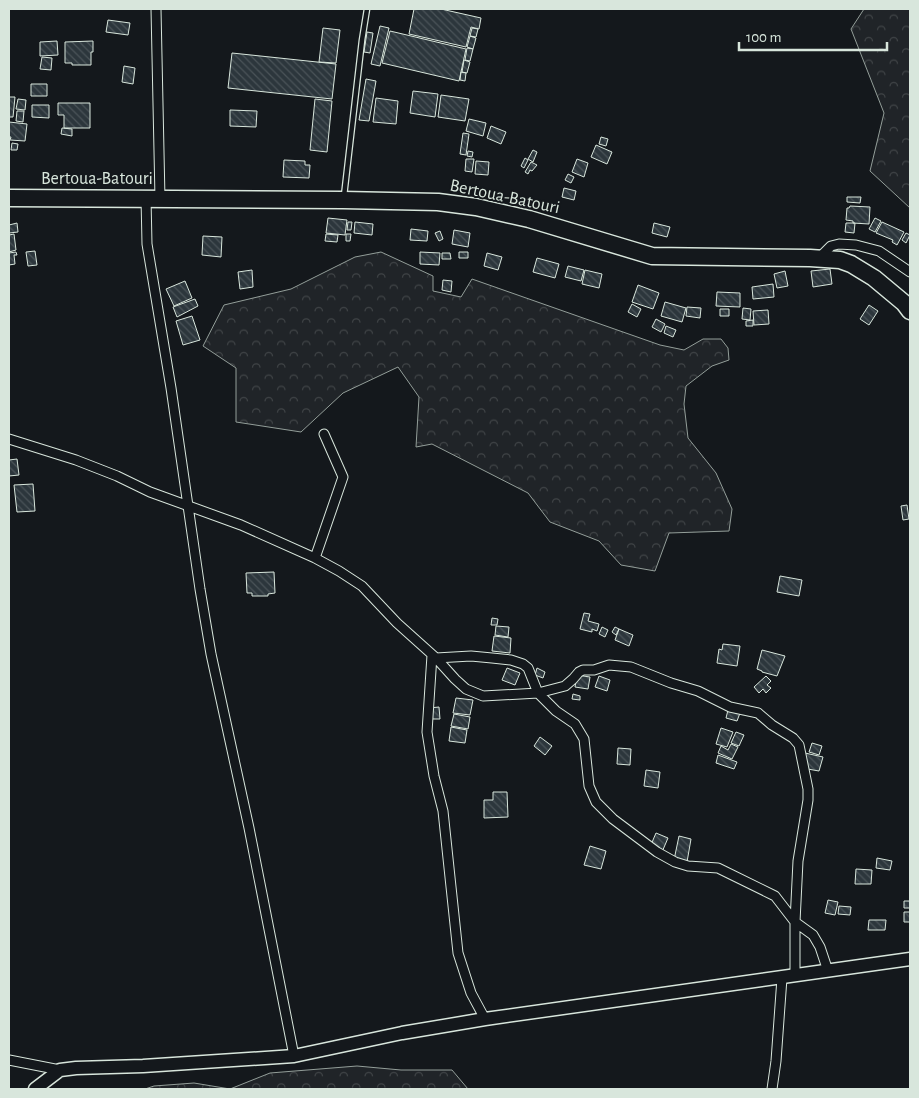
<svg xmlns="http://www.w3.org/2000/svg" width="919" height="1098" viewBox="0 0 919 1098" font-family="'Alegreya Sans',sans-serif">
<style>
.forest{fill:url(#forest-crowns);stroke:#939e99}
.building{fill:url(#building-back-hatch);stroke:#d8e6dc}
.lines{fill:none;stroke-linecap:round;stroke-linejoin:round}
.lane-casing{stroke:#d8e6dc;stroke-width:7}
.street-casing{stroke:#d8e6dc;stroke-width:11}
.secondary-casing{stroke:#d8e6dc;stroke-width:15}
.highway-casing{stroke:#d8e6dc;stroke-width:19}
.lane{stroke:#14181c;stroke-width:4.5}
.street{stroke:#14181c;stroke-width:9}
.secondary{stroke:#14181c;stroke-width:12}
.highway{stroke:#14181c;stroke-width:16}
.labels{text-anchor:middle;stroke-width:4;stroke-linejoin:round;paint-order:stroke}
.street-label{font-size:18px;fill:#d8e6dc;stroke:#14181c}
</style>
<defs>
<pattern id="forest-crowns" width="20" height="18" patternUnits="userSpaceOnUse" patternTransform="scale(1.25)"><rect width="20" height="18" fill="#202428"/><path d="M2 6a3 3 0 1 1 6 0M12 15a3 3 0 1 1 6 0" fill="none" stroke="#404447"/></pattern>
<pattern id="building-back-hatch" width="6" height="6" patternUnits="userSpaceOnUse" patternTransform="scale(1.25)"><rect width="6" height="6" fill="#2c363c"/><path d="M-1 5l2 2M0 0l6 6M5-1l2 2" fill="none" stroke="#4a5358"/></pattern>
</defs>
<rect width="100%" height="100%" fill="#14181c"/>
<path class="forest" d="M864 9H910V208L870 171 884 113 851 29Z
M381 252 433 276V291L461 297 472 279 660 345 684 350 703 339H721L728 348 729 360 712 366 686 386 684 404 688 438 716 473 732 509 729 531 669 533 655 571 621 565 599 541 550 522 528 493 432 444 416 447 419 397 398 367 343 393 301 432 236 422V368L203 346 224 305 291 289 355 257Z
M357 1066 401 1070H452L468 1089H230L270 1073Z
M194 1083 230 1089H145L154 1086Z"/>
<path class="building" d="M414 9H441L481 18 479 29 471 27 466 47 409 34Z
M108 20 130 23 128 35 106 32Z
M380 26 389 28 380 66 371 64Z
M323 28 340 30 336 63 319 62Z
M472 28 478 29 476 37 470 36Z
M390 31 466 49 459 81 382 63Z
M367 32 373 33 370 53 364 52Z
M470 36 476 38 473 49 467 47Z
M57 41 58 55 40 56V42Z
M93 41V52H91V65H72V63H65V42Z
M467 48 473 49 470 61 465 60Z
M232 53 336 64 332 99 228 88Z
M42 57 52 58 51 70 40 69Z
M464 60 470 62 467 73 462 72Z
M124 66 135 68 133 84 122 82Z
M461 72 466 73 465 81 460 80Z
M366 79 376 81 369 121 359 120Z
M31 84H47V96H31Z
M413 91 438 94 435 117 410 113Z
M441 95 469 99 465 121 438 117Z
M9 97H15L13 117H9Z
M376 98 398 101 396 124 373 122Z
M18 99 26 100 25 110 16 109Z
M315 99 332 101 327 152 310 150Z
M58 103H90V128H64V115H58Z
M32 105H49V118L32 117Z
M230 110 257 111 256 127 230 126Z
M17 111H24L23 122 16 121Z
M469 119 486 123 483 136 466 131Z
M9 122 27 124 25 141 10 140 11 137H9Z
M491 126 506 132 501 144 487 138Z
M62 128 72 129V136L61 134Z
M463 133 469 134 466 155 460 154Z
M601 137 608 139 606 146 599 144Z
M12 143 18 144 17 150H11Z
M596 145 612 152 607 164 591 157Z
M533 150 537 152 533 162 528 159Z
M468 151 473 152 472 157 467 156Z
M525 158 528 160 524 168 521 166Z
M466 159H474L472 172 465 171Z
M577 159 588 163 584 177 572 172Z
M284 160 305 161V165H310L309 178 283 177Z
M476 161 489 162 488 175 475 174Z
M531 162 537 165 532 171 530 170 528 174 525 172Z
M568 174 574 177 571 183 565 180Z
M564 188 576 191 574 200 562 197Z
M847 197H861L860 203 847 202Z
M850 206 870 207 869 224 853 223V221L846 220 847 208H849Z
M328 218 347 220 345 235 326 233Z
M875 218 881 221 875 232 869 229Z
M348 222H352L351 230H347Z
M355 222 373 224 372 235 354 233Z
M882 222 904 232 897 245 892 242 893 240 876 233Z
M17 223 18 232 9 233V225Z
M654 223 670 227 667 237 652 233Z
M846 223H855L854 233 845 232Z
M411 229 428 231 427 241 410 240Z
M454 230 470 233 468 247 452 244Z
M440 231 443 239 439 241 435 233Z
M906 233 910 235 906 243 902 240Z
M14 234 16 250 9 252V235Z
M326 234 338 235 337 242 325 241Z
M346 234H351L350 241H346Z
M203 236 222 237 221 257 202 255Z
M35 251 37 265 28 266 26 252Z
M16 252 17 255H14L15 264 9 265V253Z
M420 252 440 253 439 265 420 264Z
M459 252H468V258H459Z
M442 253H450L451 259H442Z
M487 253 502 257 498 270 484 266Z
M537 258 559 264 555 278 533 272Z
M568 266 584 270 581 281 565 277Z
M830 269 832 284 813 287 811 271Z
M252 270 253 287 240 289 238 272Z
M585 270 602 274 599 288 582 284Z
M785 271 788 286 777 288 774 274Z
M443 280 452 281 451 292 442 290Z
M185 281 192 298 174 306 166 289Z
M773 284 774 297 753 299 752 287Z
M638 285 659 293 653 309 632 302Z
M717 292 740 293V307L716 306Z
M195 299 198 306 177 317 173 307Z
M665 302 686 308 682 322 661 316Z
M632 304 641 309 637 317 628 312Z
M869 305 878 311 869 325 860 319Z
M687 307 701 308 700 318 686 316Z
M743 308 751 309 750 320 742 319Z
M720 309H729V316H720Z
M768 310 769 324 754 325 753 311Z
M192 316 200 340 183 345 176 321Z
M656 319 665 324 661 332 652 327Z
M753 320V326H746V321Z
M666 326 676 330 673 337 664 333Z
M17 459 19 475 9 476V460Z
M33 484 35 511 17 512 14 485Z
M907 505 909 519 903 520 901 506Z
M274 572 275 593 268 594V596H252V593H247L246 573Z
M780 576 802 580 799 596 777 592Z
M584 613 590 614 588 621 599 624 597 631 592 629V632L580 629Z
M492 618 498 619 497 625H491Z
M496 626 509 627 508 637 495 635Z
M602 627 608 630 605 637 599 634Z
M615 627 619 629 616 635 612 632Z
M619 629 633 635 629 646 615 640Z
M494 636 511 638 510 653 492 651Z
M723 644 740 646 737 666 717 663 719 649 722 650Z
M762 650 785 656 777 676 762 672V671L757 669Z
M507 668 520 673 515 685 502 680Z
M537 668 545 672 543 678 535 675Z
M577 675 590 677 588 689 575 687Z
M599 676 610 680 607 691 595 687Z
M766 676 771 681 767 685 771 688 766 693 763 689 759 693 754 687Z
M573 694 580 696V700L572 699Z
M456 698 473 700 470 715 453 713Z
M439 707 440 719H429V708Z
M728 710 740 713 737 721 726 718Z
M454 714 470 717 468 729 451 726Z
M451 727 467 730 465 743 449 741Z
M721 728 733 732 727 747 716 744Z
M736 732 744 735 739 746 731 743Z
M540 737 552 746 545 755 534 746Z
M812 743 822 746 819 755 809 752Z
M731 744 738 747 732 759 718 753 721 746 728 750Z
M618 748 631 749 630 765 617 764Z
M805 753 823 757 819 771 802 768Z
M718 755 737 762 734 769 716 763Z
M646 770 660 772 658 788 644 786Z
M493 792H507L508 817 484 818V800H493Z
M656 833 668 838 662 852 650 847Z
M679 836 691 839 687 862 674 860Z
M590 846 606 851 601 869 584 865Z
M877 858 892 861 890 870 876 868Z
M856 869 872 870 871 884H855Z
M828 900 838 902 835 915 825 913Z
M904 901H910V908H904Z
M839 906 851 907 850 915 838 914Z
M904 912H910V922H904Z
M869 920H886L885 930H868Z"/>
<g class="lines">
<g class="lane-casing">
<path id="lane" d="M344 196 362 40 367 9"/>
</g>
<g class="street-casing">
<path id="street" d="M156 9 160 199
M146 198 147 244 171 388 200 589 211 654 249 828 294 1056
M819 258 831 246 839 244 856 245 879 251 910 272
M9 439 76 460 117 476 150 492 241 525 315 558 339 571 362 586 397 623 436 658 471 656 492 658 511 660 523 664 528 668 538 693 556 711 575 724 584 739 589 786 596 802 613 819 657 852 675 862 688 866 718 868 775 896 795 922 813 935 820 947 828 971
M315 558 343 477 324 434
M432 655 427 732 434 776 443 811 458 953 471 993 485 1019
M436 658 455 679 466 689 483 696 538 693 565 686 573 679 579 672 583 670H594L609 665 631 667 671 683 698 691 730 707 758 713 772 725 793 738 799 745 808 789V800L798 861 795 922V976
M9 1060 60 1070
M772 1089 776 1061 782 978"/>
</g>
<g class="secondary-casing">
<path id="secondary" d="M35 1089 60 1070 76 1068 143 1066 294 1056 402 1033 485 1019 910 959"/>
</g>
<g class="highway-casing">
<path id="highway" d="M9 198 343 200 438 202 476 207 529 219 652 256 810 258 840 260 851 264 874 278 904 303 910 311"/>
</g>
<use href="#lane" class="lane"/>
<use href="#street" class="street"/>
<use href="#secondary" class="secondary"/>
<use href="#highway" class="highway"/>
</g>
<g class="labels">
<g class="street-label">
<text x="97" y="184">Bertoua-Batouri</text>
<text transform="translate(505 196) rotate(12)" y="6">Bertoua-Batouri</text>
</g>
</g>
<rect width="919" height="1098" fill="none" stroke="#d8e6dc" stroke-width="20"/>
<path d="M739 42v8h148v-8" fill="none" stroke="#d8e6dc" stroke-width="2.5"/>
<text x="746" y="42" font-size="15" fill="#d8e6dc" stroke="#14181c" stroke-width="4" paint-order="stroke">100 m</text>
</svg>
